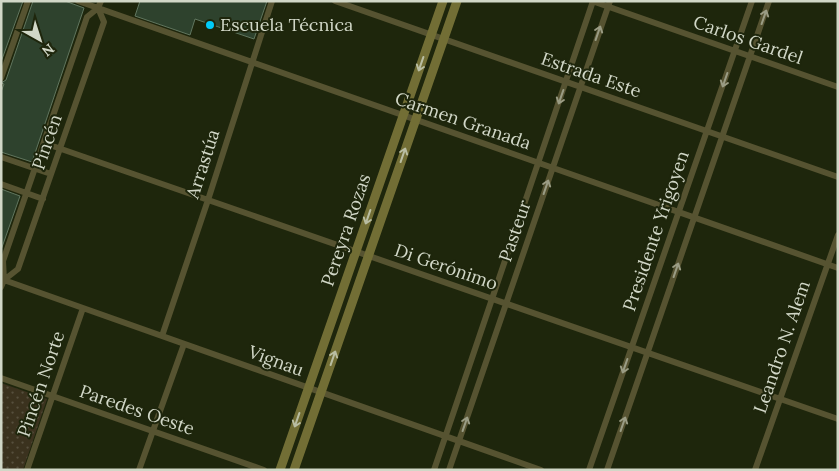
<svg xmlns="http://www.w3.org/2000/svg" width="839" height="471" viewBox="0 0 839 471" font-family="Lora,serif">
<style>
.park{fill:url(#park-dots)}
.building{fill:#2e422d;stroke:#60765f}
.lines{fill:none;stroke-linecap:round;stroke-linejoin:round}
.street{stroke:#565331;stroke-width:6}
.secondary{stroke:#726e35;stroke-width:9}
.oneway{stroke:#9a9c84}
.oneway2{stroke:#b9bda2}
.poi-dot{fill:#00cbf9;stroke:#1e260c;stroke-width:2}
.labels{text-anchor:middle;stroke-width:4;stroke-linejoin:round;paint-order:stroke}
.poi-label{font-size:18px;fill:#d1d7c7;stroke:#1e260c;text-anchor:start}
.street-label{font-size:18px;fill:#d1d7c7;stroke:#1e260c}
</style>
<defs>
<pattern id="park-dots" width="8" height="8" patternUnits="userSpaceOnUse" patternTransform="scale(1.25)"><rect width="8" height="8" fill="#3b321e"/><path d="M2 2h.1M6 6h.1" fill="none" stroke="#564f3d" stroke-width="1.8" stroke-linecap="round"/></pattern>
</defs>
<rect width="100%" height="100%" fill="#1e260c"/>
<path class="park" d="M1 383 47 399 23 470H1Z"/>
<path class="building" d="M1 1H23L1 62Z
M33 1H65L84 8 32 162 1 152V92L4 84 1 83 6 80Z
M140 1H267L254 39 195 19 190 35 135 16Z
M1 189 20 196 1 250Z"/>
<g class="lines">
<path class="street" d="M78 1 838 268
M335 1 838 177
M592 1 838 87
M1 78 28 1
M44 143 838 419
M1 157 51 174
M1 184 43 199
M1 279 541 470
M4 280 18 269 104 22 98 8
M1 287 4 280 3 261 87 17 98 8 101 1
M162 336 208 200 272 1
M1 378 264 470
M27 470 83 308
M139 470 184 344
M434 470 593 1
M449 470 610 1
M589 470 752 1
M607 470 769 1
M755 470 838 235"/>
<path class="secondary" d="M280 470 443 1
M294 470 457 1"/>
</g>
<defs><path id="oneway-shaft" d="M-6 0H5M1.5-3L5.5 0L1.5 3" fill="none" stroke-width="1.6" stroke-linecap="round" stroke-linejoin="round" transform="scale(1.25)"/></defs>
<g class="oneway">
<use href="#oneway-shaft" transform="translate(764 17) rotate(-71)"/>
<use href="#oneway-shaft" transform="translate(598 33) rotate(-71)"/>
<use href="#oneway-shaft" transform="translate(725 80) rotate(109)"/>
<use href="#oneway-shaft" transform="translate(561 97) rotate(109)"/>
<use href="#oneway-shaft" transform="translate(546 187) rotate(-71)"/>
<use href="#oneway-shaft" transform="translate(676 270) rotate(-71)"/>
<use href="#oneway-shaft" transform="translate(625 366) rotate(109)"/>
<use href="#oneway-shaft" transform="translate(465 424) rotate(-71)"/>
<use href="#oneway-shaft" transform="translate(623 424) rotate(-71)"/>
</g>
<g class="oneway2">
<use href="#oneway-shaft" transform="translate(421 64) rotate(109)"/>
<use href="#oneway-shaft" transform="translate(403 155) rotate(-71)"/>
<use href="#oneway-shaft" transform="translate(368 217) rotate(109)"/>
<use href="#oneway-shaft" transform="translate(333 358) rotate(-71)"/>
<use href="#oneway-shaft" transform="translate(297 420) rotate(109)"/>
</g>
<circle class="poi-dot" cx="210" cy="25" r="5"/>
<g class="labels">
<g class="poi-label">
<text x="220" y="31">Escuela Técnica</text>
</g>
<g class="street-label">
<text transform="translate(748 40) rotate(19)" y="6">Carlos Gardel</text>
<text transform="translate(591 75) rotate(19)" y="6">Estrada Este</text>
<text transform="translate(463 121) rotate(19)" y="6">Carmen Granada</text>
<text transform="translate(47 142) rotate(-71)" y="6">Pincén</text>
<text transform="translate(203 164) rotate(-72)" y="6">Arrastúa</text>
<text transform="translate(346 230) rotate(-71)" y="6">Pereyra Rozas</text>
<text transform="translate(515 231) rotate(-71)" y="6">Pasteur</text>
<text transform="translate(656 231) rotate(-71)" y="6">Presidente Yrigoyen</text>
<text transform="translate(446 267) rotate(19)" y="6">Di Gerónimo</text>
<text transform="translate(782 347) rotate(-71)" y="6">Leandro N. Alem</text>
<text transform="translate(276 361) rotate(20)" y="6">Vignau</text>
<text transform="translate(41 384) rotate(-71)" y="6">Pincén Norte</text>
<text transform="translate(137 410) rotate(19)" y="6">Paredes Oeste</text>
</g>
</g>
<rect width="839" height="471" fill="none" stroke="#d1d7c7" stroke-width="5"/>
<g transform="translate(40 40) rotate(141)" stroke="#1e260c" stroke-width="4" paint-order="stroke">
<path d="M0-4L9 19L0 12L-9 19Z" fill="#d1d7c7"/>
<text y="-8" font-size="14" font-weight="bold" text-anchor="middle" fill="#d1d7c7">N</text>
</g>
</svg>
